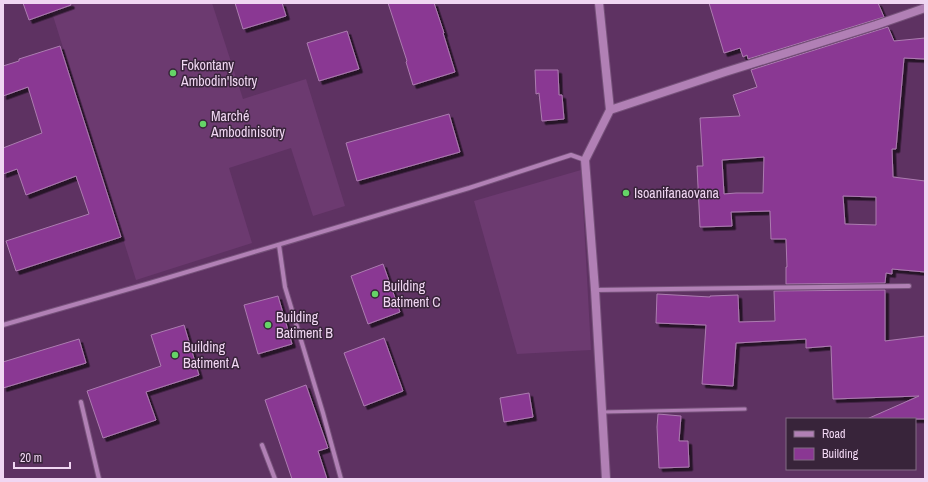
<svg xmlns="http://www.w3.org/2000/svg" width="928" height="482" viewBox="0 0 928 482" font-family="'Archivo Narrow',sans-serif">
<style>
.built{fill:#6c3a70}
.building{fill:#8a3793;stroke:#ac7cb0;fill-rule:evenodd;filter:url(#shadow)}
.lines{fill:none;stroke-linecap:round;stroke-linejoin:round}
.lane-casing{stroke:#76517a;stroke-width:5}
.street-casing{stroke:#76517a;stroke-width:6}
.secondary-casing{stroke:#76517a;stroke-width:10}
.lane{stroke:#b180b5;stroke-width:3}
.street{stroke:#b180b5;stroke-width:4}
.secondary{stroke:#b180b5;stroke-width:8}
.poi-dot{fill:#65d467;stroke:#38243a;stroke-width:1.5}
.labels{text-anchor:middle;stroke-width:3;stroke-linejoin:round;paint-order:stroke}
.poi-label{font-size:14px;fill:#f0d6f2;stroke:#38243a;text-anchor:start}
</style>
<defs>
<filter id="shadow"><feDropShadow dx="3.5" dy="3.5" stdDeviation="0" flood-color="#0009"/></filter>
</defs>
<rect width="100%" height="100%" fill="#5e3262"/>
<path class="built" d="M49 3H212L243 99 306 79 345 206 313 216 291 148 229 168 252 243 136 280Z
M581 170 591 350 517 354 474 201Z"/>
<path class="building" d="M23 3H70L71 5 29 20Z
M235 3H282L286 16 243 29Z
M388 3H434L444 33H443L455 72 413 85 406 62 407 61Z
M709 3H878L884 17 748 59 747 55 743 57 740 48 724 53Z
M888 27 894 41 925 38V59L904 58 896 149H892L893 177 925 181V272L892 269V274L886 273 885 283 786 284V267H787L786 239H771L770 211 731 212 732 226 700 227 697 166H703L700 118 740 116 733 95 757 87 751 70ZM764 157 763 193H736L724 194 722 160ZM843 196 876 197V225L845 224Z
M347 31 359 69 319 81 307 43Z
M60 46 121 237 16 271 6 241 89 214 76 176 26 195 17 169 3 174V148L42 133 28 87 3 96V66L19 61V59Z
M535 70H558L559 95H562L564 119 542 121 539 93 536 94Z
M449 114 460 152 357 181 346 143Z
M383 264 400 312 368 324 351 276Z
M885 290V341L925 336V419H867L919 396 833 399 831 346 806 348V339L736 343 733 386 702 384 706 325 656 323 657 294 710 297V296L738 295 739 322 775 321 774 291Z
M278 296 292 344 258 354 244 305Z
M184 325 199 375 146 392 156 420 103 438 87 391 161 366 151 335Z
M384 338 403 391 364 406 344 353Z
M79 339 86 363 3 388V362Z
M306 385 328 448 318 451 327 479H292L265 400Z
M529 393 533 417 504 422 500 398Z
M658 414 681 416 679 441H688L689 467 659 468 657 427Z"/>
<g class="lines">
<g class="lane-casing">
<path id="lane" d="M602 412 745 409"/>
</g>
<g class="street-casing">
<path id="street" d="M279 245 285 287 323 413 341 479
M595 290 909 286
M3 325 150 283 469 188 571 155 585 160
M81 402 99 479
M262 445 275 479"/>
</g>
<g class="secondary-casing">
<path id="secondary" d="M599 3 610 110 585 160 595 290 606 479
M610 110 725 72 876 25 925 8"/>
</g>
<use href="#lane" class="lane"/>
<use href="#street" class="street"/>
<use href="#secondary" class="secondary"/>
</g>
<g class="poi-dot">
<circle cx="173" cy="73" r="4"/>
<circle cx="203" cy="124" r="4"/>
<circle cx="626" cy="193" r="4"/>
<circle cx="375" cy="294" r="4"/>
<circle cx="268" cy="325" r="4"/>
<circle cx="175" cy="355" r="4"/>
</g>
<g class="labels">
<g class="poi-label">
<text x="181" y="70">Fokontany<tspan x="181" dy="16">Ambodin'Isotry</tspan></text>
<text x="211" y="121">Marché<tspan x="211" dy="16">Ambodinisotry</tspan></text>
<text x="634" y="198">Isoanifanaovana</text>
<text x="383" y="291">Building<tspan x="383" dy="16">Batiment C</tspan></text>
<text x="276" y="322">Building<tspan x="276" dy="16">Batiment B</tspan></text>
<text x="183" y="352">Building<tspan x="183" dy="16">Batiment A</tspan></text>
</g>
</g>
<rect width="928" height="482" fill="none" stroke="#f0d6f2" stroke-width="8"/>
<rect x="786" y="418" width="130" height="52" fill="#38243a" stroke="#826b84"/>
<rect x="794" y="431" width="20" height="6" fill="#b180b5" stroke="#826b84"/>
<text x="822" y="438" font-size="12" fill="#f0d6f2">Road</text>
<rect x="794" y="448" width="20" height="12" fill="#8a3793" stroke="#826b84"/>
<text x="822" y="458" font-size="12" fill="#f0d6f2">Building</text>
<path d="M14 462v6h56v-6" fill="none" stroke="#f0d6f2" stroke-width="2"/>
<text x="20" y="462" font-size="12" fill="#f0d6f2" stroke="#38243a" stroke-width="3" paint-order="stroke">20 m</text>
</svg>
